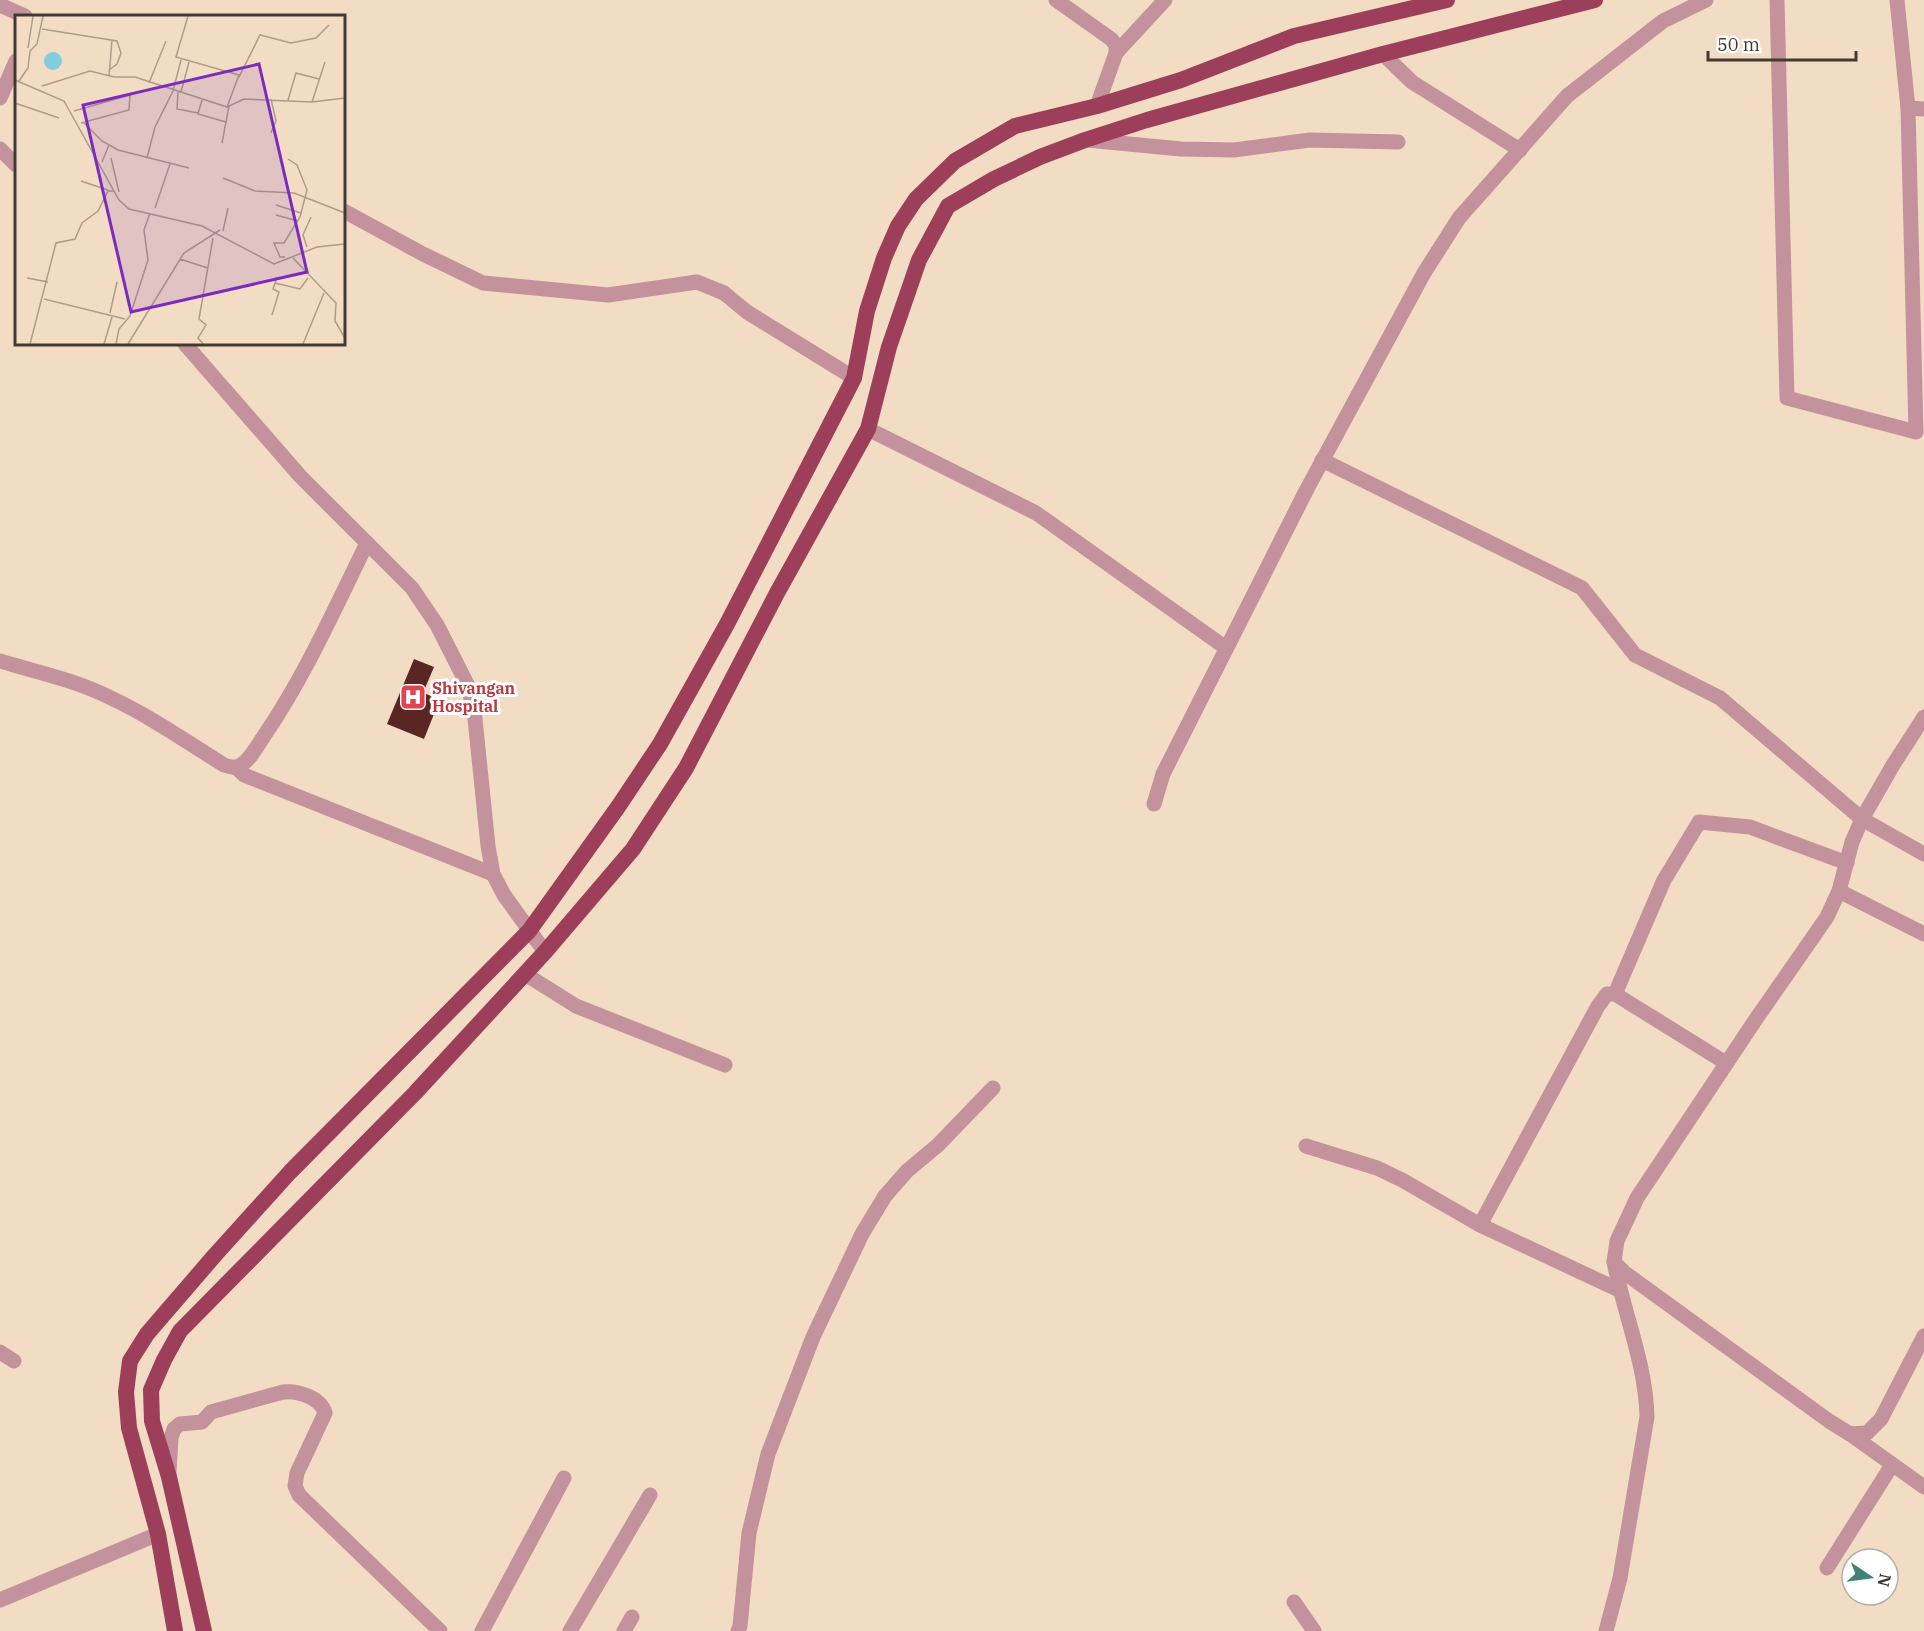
<svg xmlns="http://www.w3.org/2000/svg" width="1924" height="1631" font-family="'IBM Plex Serif',serif">
<style>
.building{fill:#5a2624}
.lines{fill:none;stroke-linecap:round;stroke-linejoin:round}
.minor{stroke:#c4929c;stroke-width:15}
.trunk{stroke:#9d3f5a;stroke-width:16}
.labels{text-anchor:middle;stroke-width:6;stroke-linejoin:round;paint-order:stroke}
.health-label{font-size:16px;font-weight:bold;fill:#be3a42;stroke:#fff;text-anchor:start}
.inset-road{fill:none;stroke:#ac9c89;stroke-width:1.5}
.view{fill:#7b2cbf;fill-opacity:0.15;stroke:#7b2cbf;stroke-width:3}
.inset-edge{fill:none;stroke:#423a30;stroke-width:3}
</style>
<rect width="100%" height="100%" fill="#f2ddc4"/>
<path class="building" d="M414,659L434,667L423,693L440,699L424,739L387,724Z"/>
<g class="lines">
<g class="minor">
<path d="M1056,0L1111,39L1116,45V53L1097,106"/>
<path d="M1777,0L1787,398L1916,432L1908,108L1897,0"/>
<path d="M0,5L25,16"/>
<path d="M1116,53L1165,0"/>
<path d="M1383,54L1412,82L1520,150"/>
<path d="M0,98L16,61"/>
<path d="M1908,108L1924,109"/>
<path d="M1087,140L1181,149L1234,150L1310,140L1398,142"/>
<path d="M0,149L16,165"/>
<path d="M344,211L423,254L483,283L608,295L697,282L724,293L747,312L854,378"/>
<path d="M185,344L300,476L412,588L437,625L467,684L474,709L488,846L493,874L504,895L545,952"/>
<path d="M868,429L1036,513L1226,648"/>
<path d="M1322,460L1582,588L1635,655L1720,698L1862,819L1924,854"/>
<path d="M0,661C36,672 75,680 109,697C150,716 187,742 224,765C230,767 236,769 241,765C251,759 257,746 264,736C305,676 335,608 367,543"/>
<path d="M1924,717L1893,765L1862,819L1852,842L1839,891L1827,917L1756,1019L1637,1198L1617,1241L1614,1262L1625,1273L1829,1421L1850,1434L1867,1433L1881,1419L1924,1336"/>
<path d="M236,767L244,775L493,874"/>
<path d="M1154,804L1163,774L1307,489L1424,273L1459,218L1567,96L1663,21L1706,0"/>
<path d="M1839,891L1924,934"/>
<path d="M525,974L576,1006L725,1065"/>
<path d="M1615,994L1664,880L1699,822L1750,827L1847,863"/>
<path d="M1306,1146L1377,1168L1402,1180L1480,1225L1619,1290"/>
<path d="M1480,1225L1598,1006L1607,994H1615L1726,1063"/>
<path d="M0,1352L14,1361"/>
<path d="M1850,1434L1924,1487"/>
<path d="M169,1473L171,1438L174,1429L180,1424L202,1422L211,1412L283,1392C298,1390 321,1398 325,1413L297,1473L295,1486L299,1495L440,1631"/>
<path d="M1827,1568L1892,1465"/>
<path d="M0,1600L158,1534"/>
<path d="M1294,1602L1314,1631"/>
<path d="M482,1631L564,1478"/>
<path d="M570,1631L650,1495"/>
<path d="M624,1631L632,1617"/>
<path d="M738,1631L740,1626L749,1533L768,1454L813,1337L862,1234L885,1196L907,1171L938,1145L993,1088"/>
<path d="M1606,1631L1620,1578L1647,1417C1646,1364 1624,1314 1614,1262"/>
</g>
<g class="trunk">
<path d="M175,1631L158,1534L129,1428L126,1392L130,1361L147,1334L215,1255L290,1172L529,931L618,807L660,744L727,624L854,378L867,311L884,258L898,226L916,199L955,161L1015,126L1097,106L1181,80L1294,36L1447,0"/>
<path d="M204,1631L169,1477L152,1421L151,1390L164,1360L180,1331L415,1093L545,952L633,849L686,768L777,593L868,429L889,347L919,260L948,206L994,179L1040,157L1085,140L1147,120L1383,54L1595,0"/>
</g>
</g>
<defs>
<symbol id="hospital-square" viewBox="-11 -11 22 22"><rect x="-9" y="-9" width="18" height="18" rx="4" fill="#e0444e" stroke="#fff"/><path d="M-5-5h3v3.5h4V-5h3V5h-3V1.5h-4V5h-3Z" fill="#fff"/></symbol>
</defs>
<g fill-rule="evenodd">
<use href="#hospital-square" x="398" y="682" width="30" height="30"/>
</g>
<g class="labels">
<g class="health-label">
<text x="432" y="694">Shivangan<tspan x="432" dy="18">Hospital</tspan></text>
</g>
</g>
<g transform="translate(15 15)">
<rect width="330" height="330" fill="#f2ddc4"/>
<path d="M29 46a9 9 0 1 1 18 0a9 9 0 1 1-18 0Z" fill="#81ccdd"/>
<path class="inset-road" d="M27,14L102,26L106,38L102,49L94,55M13,33L18,1M94,61L97,25M224,62L245,20L276,28L301,23L314,10M0,65L49,86L104,185L114,194L187,211L259,249L302,232L330,229M4,66L13,53L15,36L22,29L28,1M134,68L151,26M27,71L75,56L99,62H120L212,92L224,60L161,42L173,1M163,77L162,94L183,98M166,77L174,47M256,84L261,106L256,118M187,85L183,99L211,107M273,85L281,58L304,64M297,87L310,47M0,88L44,103M212,92L229,84L297,87L330,83M59,96L115,80L114,95L66,108M68,107L87,126L103,135L174,153M207,128L214,91M96,143L104,177M132,143L140,112L158,76L166,45M87,147L94,130M208,163L240,176L279,178L330,198M66,166L93,175M261,190L286,198M140,193L155,149M261,200L283,206M208,216L213,193M292,232L288,220L296,202M270,242H265L259,228H269L285,202L292,175L282,150L273,144M278,243L321,288L320,306L330,323M165,244L193,253M12,263L33,267M260,268L285,274L293,263M29,284L110,304M95,298L102,267M257,300L264,277L258,274L262,262M15,329L41,228L60,224L67,208L83,196L93,176H99M89,329L97,302M101,329L104,314L115,301L133,245L129,215L135,198M113,329L169,238L205,215M188,329L183,323L191,310L184,304L198,223M288,329L309,278"/>
<path class="view" d="M244,49L292,257L116,297L68,90Z"/>
<rect width="330" height="330" class="inset-edge"/>
</g>
<g transform="translate(1870 1577) rotate(103)"><circle r="28" fill="#ffffff" stroke="#b3b0ac" stroke-width="1.5"/>
<path d="M0-4.5L10 22L0 15L-10 22Z" fill="#408273"/>
<text y="-9" font-size="16" font-weight="bold" text-anchor="middle" fill="#423a30">N</text>
</g>
<path d="M1708 51v9h148v-9" fill="none" stroke="#423a30" stroke-width="3"/>
<text x="1717" y="51" font-size="18" fill="#423a30" stroke="#ffffff" stroke-width="4.5" paint-order="stroke">50 m</text>
</svg>
